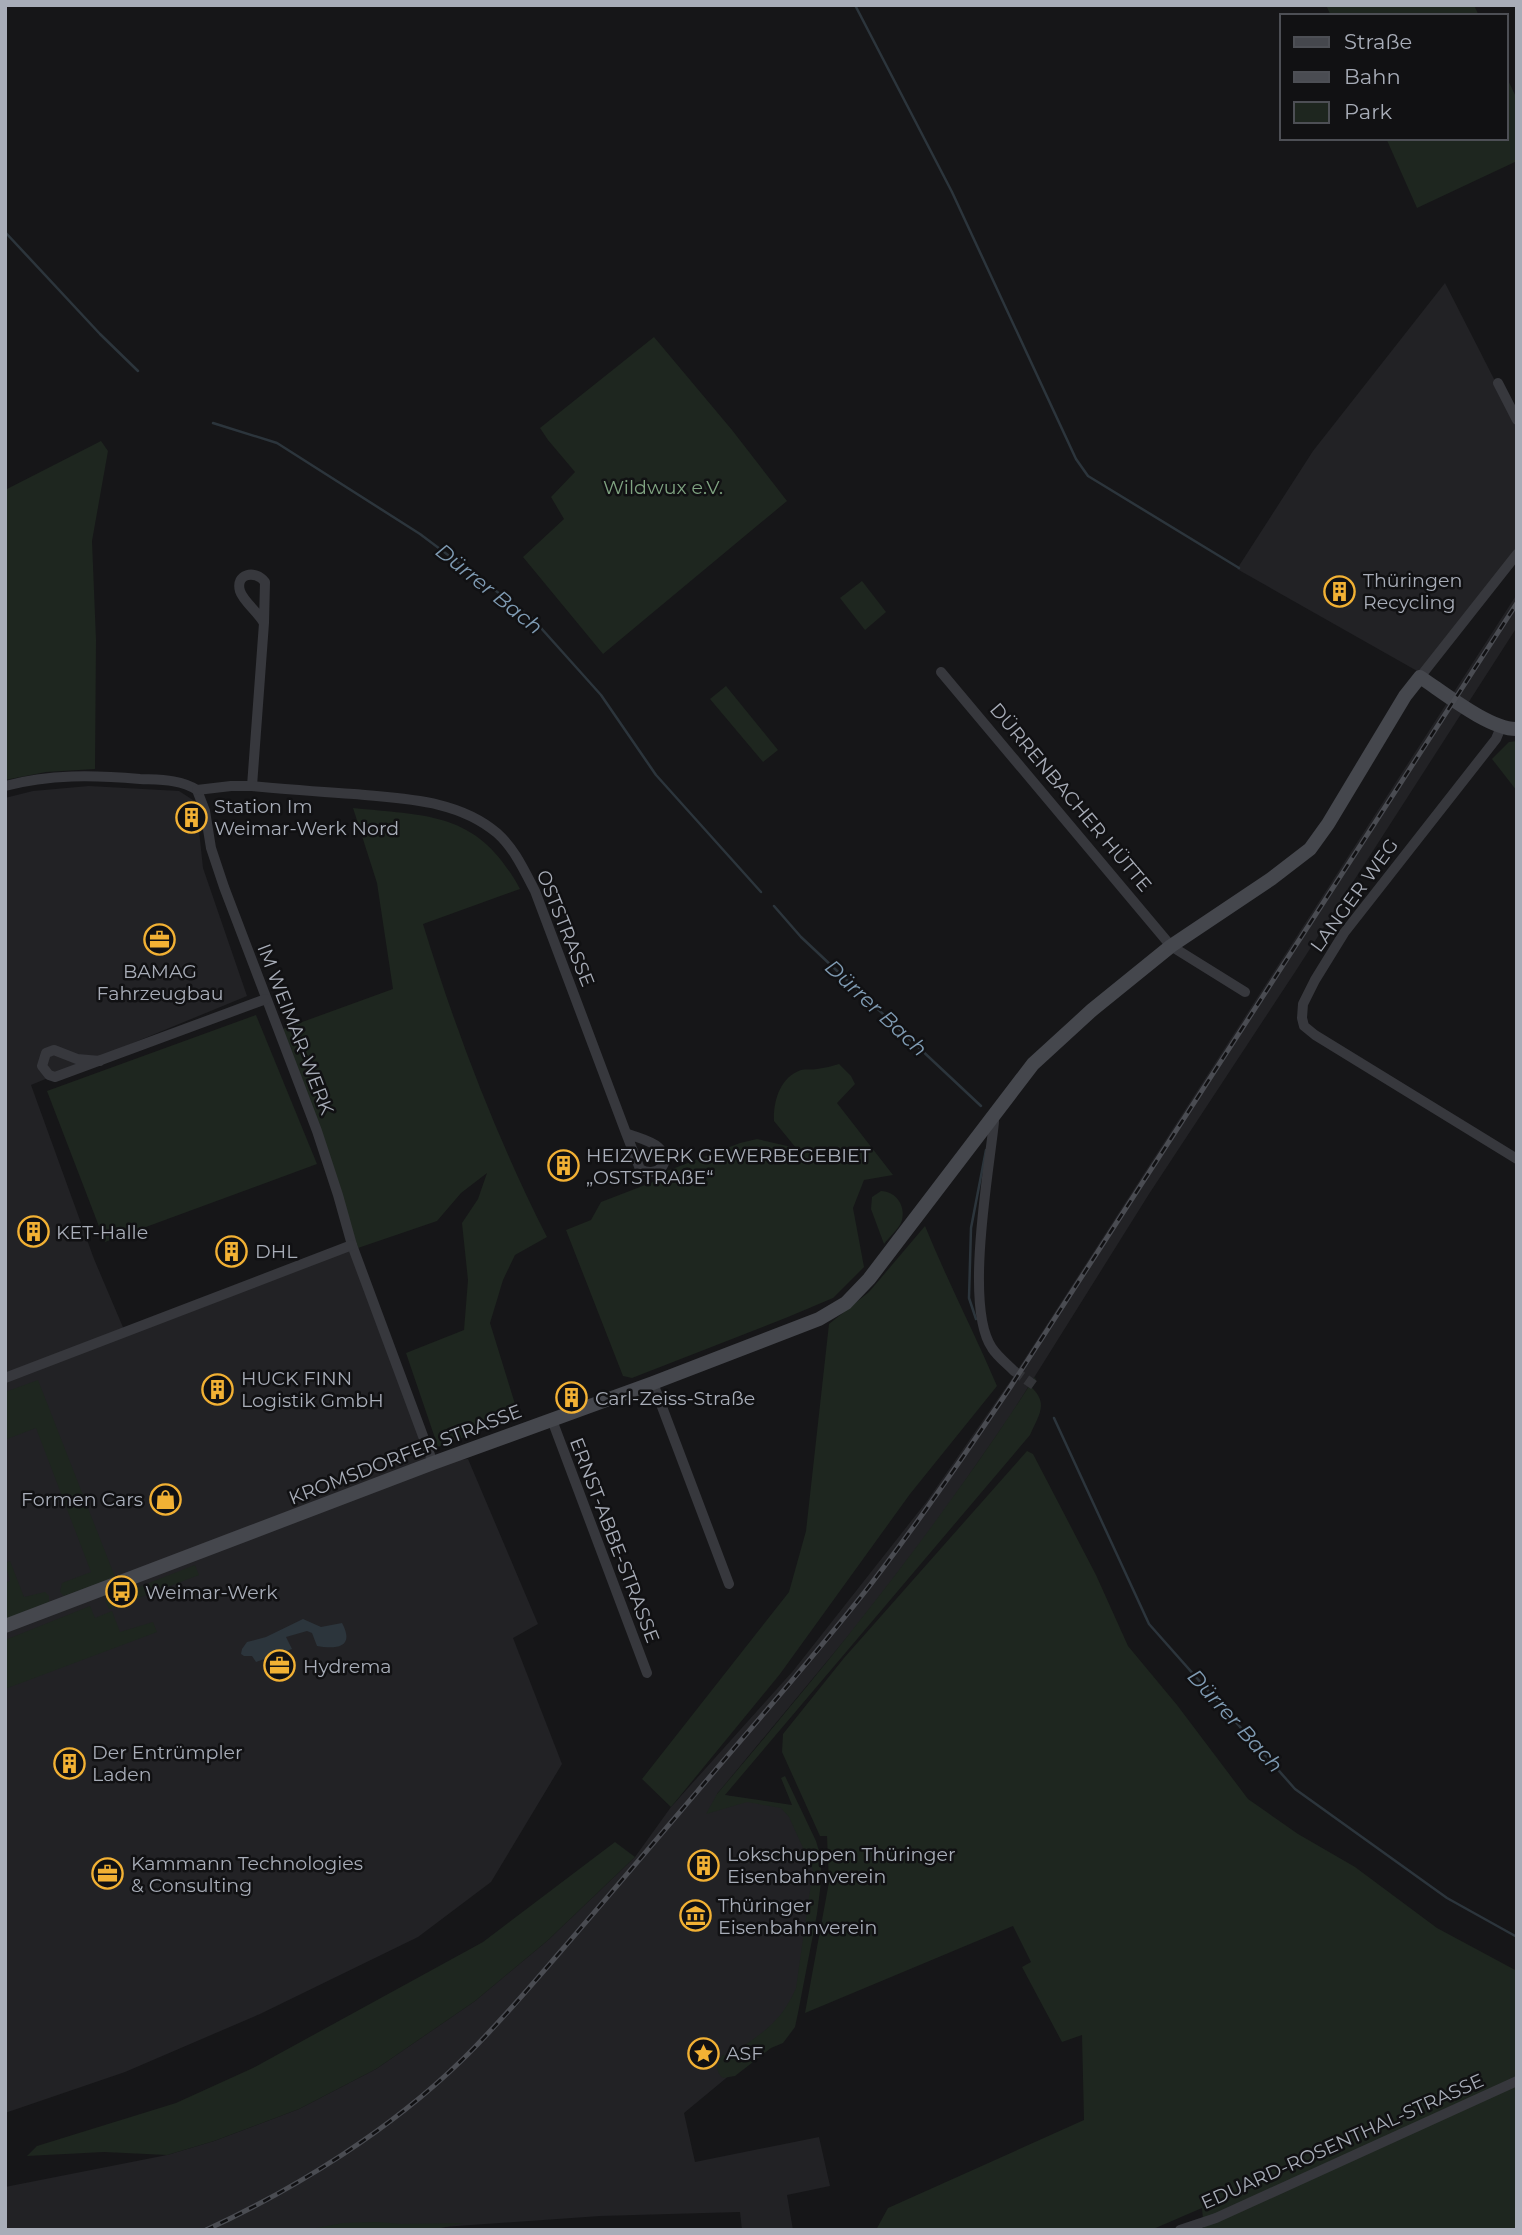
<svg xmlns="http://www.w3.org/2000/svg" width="1522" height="2235" font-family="Montserrat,sans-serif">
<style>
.built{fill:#222225}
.green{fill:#1e261f}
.water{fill:#2c353c}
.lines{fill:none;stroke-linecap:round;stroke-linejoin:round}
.stream{stroke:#2c353c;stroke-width:2.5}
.street-tunnel{stroke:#333438;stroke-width:10;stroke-dasharray:10 5;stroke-linecap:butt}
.street{stroke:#37383d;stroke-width:10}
.secondary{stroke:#45474d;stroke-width:14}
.rail-casing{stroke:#4a4c52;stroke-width:5}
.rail{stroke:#111113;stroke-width:2.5;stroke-dasharray:8;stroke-linecap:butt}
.labels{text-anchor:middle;stroke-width:5;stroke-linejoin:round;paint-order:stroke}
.park-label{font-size:19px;fill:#7fa381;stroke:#111113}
.poi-label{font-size:19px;fill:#a8adb8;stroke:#111113;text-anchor:start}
.street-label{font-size:19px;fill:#a8adb8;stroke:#111113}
.water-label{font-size:21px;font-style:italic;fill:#7f9bb3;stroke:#111113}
</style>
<rect width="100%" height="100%" fill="#161618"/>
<g class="built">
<path d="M1445,283L1517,424V559L1426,676L1237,569L1313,451Z"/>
<path d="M1517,594V627L1297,969L1149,1194L1010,1416L933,1527L858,1624L717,1794L793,1806L819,1871L794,2022L684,2113L695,2162L819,2137L830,2186L787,2195L793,2230H742L740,2212L600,2216L429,2228L371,2230H5V2187L167,2155L214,2141L299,2109L376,2069L475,2001L547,1941L635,1857L671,1807L793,1671L927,1501L1013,1377Z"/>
<path d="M89,786L179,791L196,802L203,868L247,996L31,1085L94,1259L125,1332L352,1245L433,1463L468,1459L538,1624L513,1638L562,1764L491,1882L418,1937L260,2014L125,2072L5,2113V798L33,791Z"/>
</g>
<g class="green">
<path d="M1326,5H1474L1479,16H1331Z"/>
<path d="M1506,76L1517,99V161L1417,208L1386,138H1506Z"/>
<path d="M654,337L732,430L787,501L603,654L523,557L564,519L551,497L575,472L548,440L540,428Z"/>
<path d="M101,441L108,451L92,541L96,640L95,769L46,772L5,780V490Z"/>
<path d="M862,581L886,612L865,630L840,598Z"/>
<path d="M726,686L778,750L763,762L710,699Z"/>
<path d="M1517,741V791L1492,759L1509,742Z"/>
<path d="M353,808C431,816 478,812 520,889L423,924C455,1029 497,1139 547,1237L515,1255L503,1280L490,1323L519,1417L438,1447L406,1353L464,1330L468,1280L462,1223L478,1199L487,1173L461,1193L437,1221L358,1248L283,1029L393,989L377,883Z"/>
<path d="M256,1015L317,1164L105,1242L47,1091Z"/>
<path d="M839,1064L851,1076L855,1084L837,1103L893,1175L864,1180L853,1208L864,1267L833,1298L788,1317L632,1378L623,1376L566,1230L591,1220L601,1202L653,1182L667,1171L740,1143L757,1139L796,1148L774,1121C773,1102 780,1077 801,1070C805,1069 812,1070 817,1069C825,1068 832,1066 839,1064Z"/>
<path d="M881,1191C895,1191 906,1205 902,1220C900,1228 889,1237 884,1244L871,1209L872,1197Z"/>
<path d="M925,1226C947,1280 974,1332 997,1386L910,1494L780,1674L671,1807L642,1779L789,1592L806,1531L829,1324L869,1292Z"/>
<path d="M1035,1377L1036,1381L1032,1388C1049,1404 1038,1416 1030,1435L725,1795L792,1805L781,1778L785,1776L816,1841L821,1858V1882L817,1914L798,2013L795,2027L783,2043L771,2048L735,2076L723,2078C715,2072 716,2061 723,2055L729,2056C760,2034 780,2025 796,1988L813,1870L789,1817L781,1808L747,1802L706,1814L717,1794C830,1661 940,1525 1035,1377Z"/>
<path d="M38,1380L115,1577L64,1596L60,1592L62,1583L91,1572L36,1428L7,1439L5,1435V1392Z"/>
<path d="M1027,1451L1033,1454L1096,1575L1128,1646L1177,1705L1248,1799L1298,1834L1355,1867L1437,1928L1517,1971V2230H1204L1202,2208L1151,2230H876L888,2208L1084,2120L1082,2035L1062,2042L1022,1967L1031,1962L1013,1926L805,2013L829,1882L827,1836H820L782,1752L783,1734L844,1658Z"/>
<path d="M10,1561L24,1597L45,1592L49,1596V1602L6,1619L5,1583L10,1581L5,1563Z"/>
<path d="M195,1565L199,1575L109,1609L105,1600Z"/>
<path d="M90,1606L95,1618L112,1611L120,1632L153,1622L157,1632L5,1689V1640Z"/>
<path d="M615,1842L635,1857L547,1941L475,2001L376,2069L299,2109L214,2141L167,2155L104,2152L27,2156L37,2146L176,2103L253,2068L483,1942Z"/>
<path d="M376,2222L401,2224L464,2223L432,2230H306L343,2223Z"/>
</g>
<path class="water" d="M303,1619L321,1627L342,1623C356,1649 334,1649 317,1646L312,1633L307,1631L286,1637L292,1649L256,1662L252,1656H244L241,1654L242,1649L247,1642L266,1637Z"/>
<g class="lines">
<g class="stream">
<path d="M855,5L952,192L1076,459L1088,476L1239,568"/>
<path d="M5,232L100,334L138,371"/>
<path d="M213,423L277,443L420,534L532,618L601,695L656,775L761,892"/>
<path d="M774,906L801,937L981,1106"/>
<path d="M976,1319L969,1298L971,1228L986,1150"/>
<path d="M1054,1418L1149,1624L1295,1789L1447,1898L1517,1937"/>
</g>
<path class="street-tunnel" d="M1014,1371L1034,1385"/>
<g class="street">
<path d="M1498,383L1517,420"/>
<path d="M941,672L1171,946L1245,992"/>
<path d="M1420,677L1517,554"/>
<path d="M1501,727L1496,739L1344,933L1315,980L1303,1004L1302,1018L1304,1026L1315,1035L1517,1159"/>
<path d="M5,786C50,774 94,775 140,779C159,780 180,779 197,790L205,811L211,848L224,887L317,1131L338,1195L352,1245L433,1463"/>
<path d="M252,786L264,623C258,612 243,601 240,591C235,574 255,569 265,582L264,623"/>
<path d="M197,790L231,786H252C286,789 320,792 354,794C403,799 457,799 497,833C514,848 524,870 535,891L626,1133L640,1169C658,1179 674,1161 658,1147C650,1140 635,1137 626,1133"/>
<path d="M100,1061L77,1059L54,1050L46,1053L42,1066L49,1075L55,1077L266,999"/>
<path d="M993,1117L994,1122C989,1171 964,1308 992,1348C997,1356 1007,1364 1014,1371"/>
<path d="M5,1378L352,1245"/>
<path d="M653,1383L729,1584"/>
<path d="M552,1420L647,1673"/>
<path d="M1180,2230L1216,2218L1517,2081"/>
</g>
<path class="secondary" d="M5,1626L433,1463L653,1383L819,1319L846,1303L869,1279L1033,1064L1092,1010L1171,946L1271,879L1310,849L1328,824L1405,696L1420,677C1443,692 1490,730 1517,729"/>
<defs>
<path id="rail" d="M206,2230C297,2188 390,2130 462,2060C497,2026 529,1988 561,1951C607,1898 651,1846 696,1793C755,1723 815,1656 871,1584C920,1520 966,1453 1011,1386L1517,603"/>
</defs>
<use href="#rail" class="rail-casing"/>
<use href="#rail" class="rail"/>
</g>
<defs>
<symbol id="building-ring" viewBox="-11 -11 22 22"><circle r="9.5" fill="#111113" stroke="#f2b134" stroke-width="1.5"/><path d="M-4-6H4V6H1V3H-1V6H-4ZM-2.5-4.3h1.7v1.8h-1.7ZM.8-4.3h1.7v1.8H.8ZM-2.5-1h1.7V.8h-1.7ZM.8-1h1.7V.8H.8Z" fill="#f2b134"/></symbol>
<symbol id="office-ring" viewBox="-11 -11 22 22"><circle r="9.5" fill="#111113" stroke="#f2b134" stroke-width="1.5"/><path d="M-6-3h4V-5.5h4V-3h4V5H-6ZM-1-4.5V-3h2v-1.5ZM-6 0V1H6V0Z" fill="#f2b134"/></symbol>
<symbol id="shop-ring" viewBox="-11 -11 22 22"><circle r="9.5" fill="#111113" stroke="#f2b134" stroke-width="1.5"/><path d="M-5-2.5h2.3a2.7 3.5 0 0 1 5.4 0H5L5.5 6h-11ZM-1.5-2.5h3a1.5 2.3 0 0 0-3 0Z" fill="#f2b134"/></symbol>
<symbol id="bus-ring" viewBox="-11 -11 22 22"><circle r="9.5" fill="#111113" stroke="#f2b134" stroke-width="1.5"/><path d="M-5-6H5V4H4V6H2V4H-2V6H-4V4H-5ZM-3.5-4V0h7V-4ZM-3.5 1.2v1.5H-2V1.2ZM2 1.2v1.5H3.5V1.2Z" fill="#f2b134"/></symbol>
<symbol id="museum-ring" viewBox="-11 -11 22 22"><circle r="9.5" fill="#111113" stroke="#f2b134" stroke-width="1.5"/><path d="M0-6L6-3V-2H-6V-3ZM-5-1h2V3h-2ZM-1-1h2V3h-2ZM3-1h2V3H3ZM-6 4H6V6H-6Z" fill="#f2b134"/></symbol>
<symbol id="sight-ring" viewBox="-11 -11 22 22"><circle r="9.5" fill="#111113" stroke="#f2b134" stroke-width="1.5"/><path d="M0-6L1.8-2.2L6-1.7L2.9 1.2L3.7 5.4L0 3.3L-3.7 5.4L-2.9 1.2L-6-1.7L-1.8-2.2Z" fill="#f2b134"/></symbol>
</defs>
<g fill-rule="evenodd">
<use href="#building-ring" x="1322" y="574" width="35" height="35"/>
<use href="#building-ring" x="174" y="800" width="35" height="35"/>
<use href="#office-ring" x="142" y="922" width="35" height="35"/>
<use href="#building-ring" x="546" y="1148" width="35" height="35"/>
<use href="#building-ring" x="16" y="1214" width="35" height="35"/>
<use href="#building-ring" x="214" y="1234" width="35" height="35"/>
<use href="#building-ring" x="200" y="1372" width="35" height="35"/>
<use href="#building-ring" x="554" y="1380" width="35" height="35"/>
<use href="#shop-ring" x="148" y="1482" width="35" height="35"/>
<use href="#bus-ring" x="104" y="1574" width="35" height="35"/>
<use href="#office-ring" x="262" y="1648" width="35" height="35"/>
<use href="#building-ring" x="52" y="1746" width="35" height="35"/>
<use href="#building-ring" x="686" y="1848" width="35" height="35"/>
<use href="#office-ring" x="90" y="1856" width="35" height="35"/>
<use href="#museum-ring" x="678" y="1898" width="35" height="35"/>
<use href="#sight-ring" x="686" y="2036" width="35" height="35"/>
</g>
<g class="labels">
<g class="park-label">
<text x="663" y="494">Wildwux e.V.</text>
</g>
<g class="poi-label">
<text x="1363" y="587">Thüringen<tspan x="1363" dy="22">Recycling</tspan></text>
<text x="214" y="813">Station Im<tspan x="214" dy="22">Weimar-Werk Nord</tspan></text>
<text x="160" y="978" text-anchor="middle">BAMAG<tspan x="160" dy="22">Fahrzeugbau</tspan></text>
<text x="586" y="1162">HEIZWERK GEWERBEGEBIET<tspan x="586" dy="22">„OSTSTRAßE“</tspan></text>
<text x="56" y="1239">KET-Halle</text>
<text x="255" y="1258">DHL</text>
<text x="241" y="1385">HUCK FINN<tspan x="241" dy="22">Logistik GmbH</tspan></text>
<text x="595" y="1405">Carl-Zeiss-Straße</text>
<text x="143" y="1506" text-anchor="end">Formen Cars</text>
<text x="145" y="1599">Weimar-Werk</text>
<text x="303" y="1673">Hydrema</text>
<text x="92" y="1759">Der Entrümpler<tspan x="92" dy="22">Laden</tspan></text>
<text x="727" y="1861">Lokschuppen Thüringer<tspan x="727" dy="22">Eisenbahnverein</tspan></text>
<text x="131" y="1870">Kammann Technologies<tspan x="131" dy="22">&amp; Consulting</tspan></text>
<text x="718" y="1912">Thüringer<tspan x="718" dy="22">Eisenbahnverein</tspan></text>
<text x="726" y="2060">ASF</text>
</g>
<g class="street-label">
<text transform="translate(1071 797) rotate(50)" y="7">DÜRRENBACHER HÜTTE</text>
<text transform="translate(1354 895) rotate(-54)" y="7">LANGER WEG</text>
<text transform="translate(566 928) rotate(68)" y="7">OSTSTRASSE</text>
<text transform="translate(296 1029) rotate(69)" y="7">IM WEIMAR-WERK</text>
<text transform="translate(405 1454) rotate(-21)" y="7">KROMSDORFER STRASSE</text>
<text transform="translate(615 1540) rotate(69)" y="7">ERNST-ABBE-STRASSE</text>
<text transform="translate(1342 2141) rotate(-24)" y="7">EDUARD-ROSENTHAL-STRASSE</text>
</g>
<g class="water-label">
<text transform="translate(489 589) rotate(39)" y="7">Dürrer Bach</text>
<text transform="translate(876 1008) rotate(43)" y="7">Dürrer Bach</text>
<text transform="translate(1235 1721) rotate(48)" y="7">Dürrer Bach</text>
</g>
</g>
<rect width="1522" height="2235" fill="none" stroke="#a8adb8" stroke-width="14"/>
<rect x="1280" y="14" width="228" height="126" fill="#111113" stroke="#4d4f55" stroke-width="2"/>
<rect x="1294" y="37" width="35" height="10" fill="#45474d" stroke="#4d4f55" stroke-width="2"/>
<text x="1344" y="49" font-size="21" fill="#a8adb8">Straße</text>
<rect x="1294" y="72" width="35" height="10" fill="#4a4c52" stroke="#4d4f55" stroke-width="2"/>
<text x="1344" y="84" font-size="21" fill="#a8adb8">Bahn</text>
<rect x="1294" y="102" width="35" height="21" fill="#1e261f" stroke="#4d4f55" stroke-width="2"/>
<text x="1344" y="119" font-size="21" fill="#a8adb8">Park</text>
</svg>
